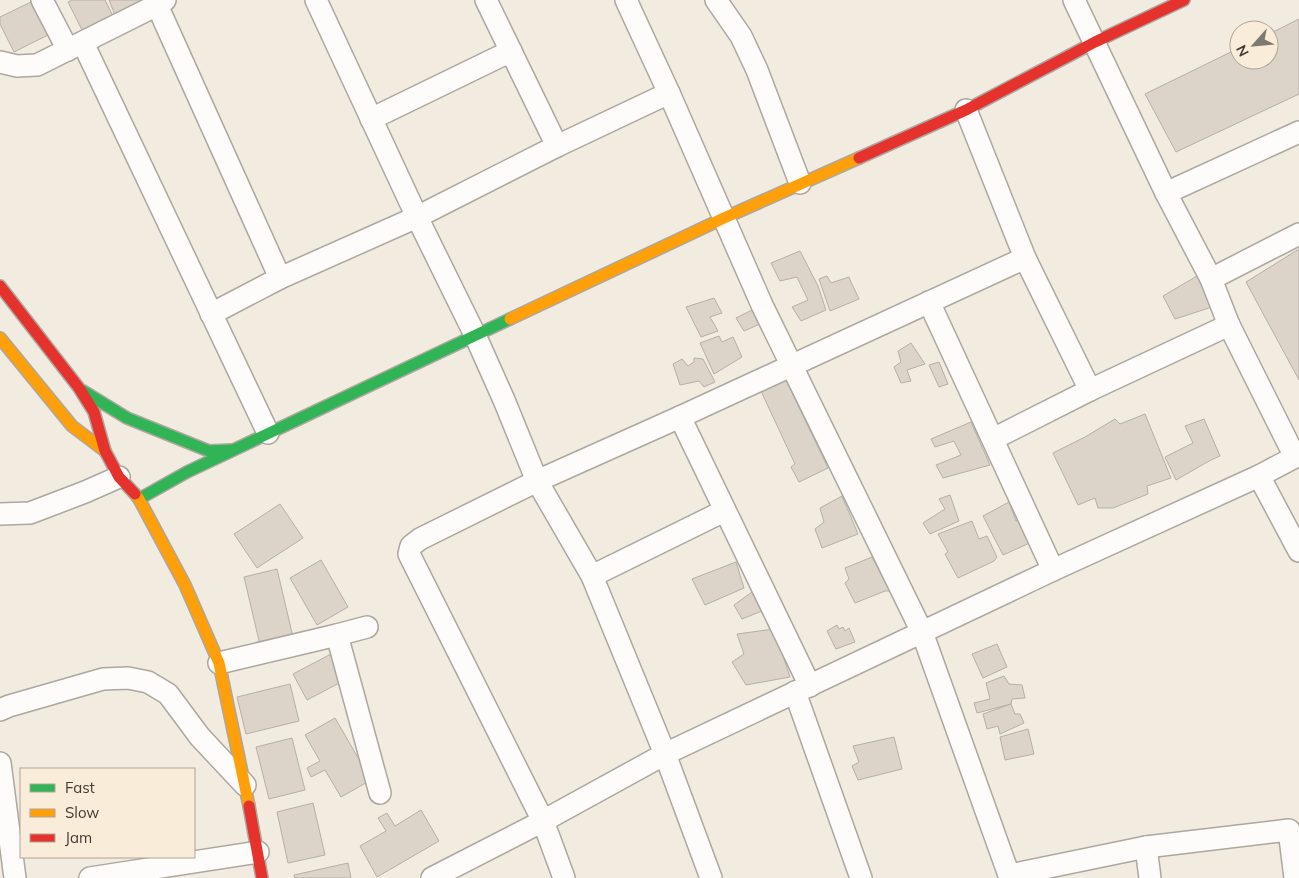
<svg xmlns="http://www.w3.org/2000/svg" width="1299" height="878" font-family="Mulish,sans-serif">
<style>
.building{fill:#dcd4c9;stroke:#b5afa7}
.lines{fill:none;stroke-linecap:round;stroke-linejoin:round}
.street-casing{stroke:#aca79f;stroke-width:24}
.fast-casing{stroke:#aca79f;stroke-width:14}
.slow-casing{stroke:#aca79f;stroke-width:14}
.jam-casing{stroke:#aca79f;stroke-width:14}
.street{stroke:#fdfcfa;stroke-width:21}
.fast{stroke:#30b455;stroke-width:11}
.slow{stroke:#ff9f0a;stroke-width:11}
.jam{stroke:#e5322d;stroke-width:11}
</style>
<rect width="100%" height="100%" fill="#f2ebe0"/>
<g class="building">
<path d="M72,0H105L113,16L83,32L68,2Z"/>
<path d="M109,0H143L144,4L115,15Z"/>
<path d="M31,2L48,35L14,52L0,24V17Z"/>
<path d="M1299,19V94L1176,152L1145,94L1239,48V60H1269V34Z"/>
<path d="M1299,249V380L1246,282Z"/>
<path d="M800,251L818,286L826,310L801,321L792,307L808,300L797,277L780,281L771,263Z"/>
<path d="M827,276L831,283L849,277L851,282L859,299L830,311L819,279Z"/>
<path d="M1197,276L1215,306L1175,319L1163,296Z"/>
<path d="M714,298L722,313L710,317L718,331L701,337L686,307Z"/>
<path d="M752,310L760,324L744,331L736,318Z"/>
<path d="M719,336L722,342L733,337L742,357L714,374L700,343Z"/>
<path d="M911,343L925,364L907,370L911,381L901,383L894,367L901,362L898,351Z"/>
<path d="M694,358L703,359L715,382L704,387L699,381L680,385L673,364L682,359L688,366L694,362Z"/>
<path d="M939,362L948,384L939,387L929,365Z"/>
<path d="M785,378L828,468L799,482L791,467L795,464L760,389Z"/>
<path d="M1145,414L1171,478L1147,486L1148,494L1113,508H1098L1095,498L1078,505L1053,453L1085,437L1115,419L1120,424Z"/>
<path d="M1204,419L1220,456L1211,460L1176,480L1165,457L1193,443L1185,426Z"/>
<path d="M971,422L990,465L943,478L936,465L961,455L954,441L935,447L931,439Z"/>
<path d="M950,495L959,521L930,534L923,523L945,509L939,499Z"/>
<path d="M842,496L858,534L822,548L815,529L824,522L820,508Z"/>
<path d="M1009,502L1016,521L1023,518L1034,541L1003,555L983,516Z"/>
<path d="M280,504L303,538L257,568L234,534Z"/>
<path d="M972,521L979,539L987,536L997,557L994,561L958,578L945,554L948,552L938,534Z"/>
<path d="M872,557L890,591H885L855,603L845,583L849,579L845,568Z"/>
<path d="M321,560L348,607L317,625L290,578Z"/>
<path d="M736,562L744,588L705,605L692,579Z"/>
<path d="M277,569L293,637L260,645L244,577Z"/>
<path d="M752,592L762,611L742,619L734,605Z"/>
<path d="M837,625L839,629L843,627L845,631L849,628L855,642L836,649L827,631Z"/>
<path d="M774,629L790,677L746,685L732,662L744,654L737,634Z"/>
<path d="M997,644L1007,667L983,678L972,654Z"/>
<path d="M331,654L345,680L307,700L293,674Z"/>
<path d="M1004,676L1009,684L1022,685L1025,698L1012,699L1011,704L977,713L974,703L990,699L986,683Z"/>
<path d="M290,684L299,721L246,734L237,697Z"/>
<path d="M1011,704L1015,714H1020L1024,723L1000,734L998,726L987,729L983,714Z"/>
<path d="M335,718L371,780L341,797L325,770L311,777L307,768L320,761L305,735Z"/>
<path d="M1028,729L1034,754L1005,760L1000,737Z"/>
<path d="M894,737L902,769L858,780L852,766L859,762L853,746Z"/>
<path d="M292,738L305,790L269,799L256,747Z"/>
<path d="M313,803L325,855L288,863L277,812Z"/>
<path d="M421,810L439,841L377,877L360,846L386,831L378,818L387,813L395,826Z"/>
<path d="M348,863L351,878H295L294,875Z"/>
</g>
<g class="lines">
<defs>
<g id="street">
<path d="M42,0L68,50"/>
<path d="M165,0L157,5L280,278"/>
<path d="M316,0L417,217L475,335L504,400L537,481L592,576L665,754L711,878"/>
<path d="M486,0L557,146"/>
<path d="M626,0L669,93L762,305L922,632L1010,878"/>
<path d="M716,0L741,36L757,70L800,183"/>
<path d="M1074,0L1166,193"/>
<path d="M83,43L268,433"/>
<path d="M0,62L17,66L37,65L157,5L154,0"/>
<path d="M966,110L1025,258L1090,390"/>
<path d="M371,119L511,51"/>
<path d="M1211,279L1299,234"/>
<path d="M929,302L1053,570"/>
<path d="M211,314L280,278L417,217L557,146L669,93"/>
<path d="M680,417L810,686"/>
<path d="M993,439L1090,390L1229,325"/>
<path d="M1295,457L1229,325L1211,279L1166,193L1299,132"/>
<path d="M1259,476L1299,551"/>
<path d="M0,514L30,513L85,492L119,477"/>
<path d="M592,576L724,511"/>
<path d="M337,635L367,627"/>
<path d="M219,663L337,635L380,793"/>
<path d="M795,692L861,878"/>
<path d="M0,710L9,706L103,679L128,678L148,682L168,694L200,737L245,785"/>
<path d="M0,763L15,878"/>
<path d="M1146,847L1150,878"/>
<path d="M1010,875L1146,847L1289,830L1295,878"/>
<path d="M90,878L258,852"/>
<path d="M432,878L543,821L665,754L1053,570L1259,476L1299,455"/>
<path d="M564,878L543,821L409,554L411,546L420,539L537,481L680,417L1025,258"/>
</g>
<g id="fast">
<path d="M83,391L127,418L209,451L232,450"/>
<path d="M139,499L187,472L510,319"/>
</g>
<g id="slow">
<path d="M510,319L724,218L859,158"/>
<path d="M0,338L72,426L105,451"/>
<path d="M135,494L139,499L185,585L219,663L249,806"/>
</g>
<g id="jam">
<path d="M859,158L966,110L1095,42L1184,0"/>
<path d="M0,286L79,388L94,412L105,451L119,477L135,494"/>
<path d="M249,806L262,878"/>
</g>
</defs>
<use href="#street" class="street-casing"/>
<use href="#fast" class="fast-casing"/>
<use href="#slow" class="slow-casing"/>
<use href="#jam" class="jam-casing"/>
<use href="#street" class="street"/>
<use href="#fast" class="fast"/>
<use href="#slow" class="slow"/>
<use href="#jam" class="jam"/>
</g>
<rect x="20" y="768" width="175" height="90" fill="#f9ecd9" stroke="#afa597"/>
<rect x="30" y="784" width="25" height="8" fill="#30b455" stroke="#afa597"/>
<text x="65" y="793" font-size="15" fill="#403b33">Fast</text>
<rect x="30" y="809" width="25" height="8" fill="#ff9f0a" stroke="#afa597"/>
<text x="65" y="818" font-size="15" fill="#403b33">Slow</text>
<rect x="30" y="834" width="25" height="8" fill="#e5322d" stroke="#afa597"/>
<text x="65" y="843" font-size="15" fill="#403b33">Jam</text>
<g transform="translate(1254 45) rotate(243)"><circle r="24" fill="#f9ecd9" stroke="#afa597"/>
<path d="M0-4L9 19L0 12L-9 19Z" fill="#7e7970"/>
<text y="-8" font-size="14" font-weight="bold" text-anchor="middle" fill="#403b33">N</text>
</g>
</svg>
